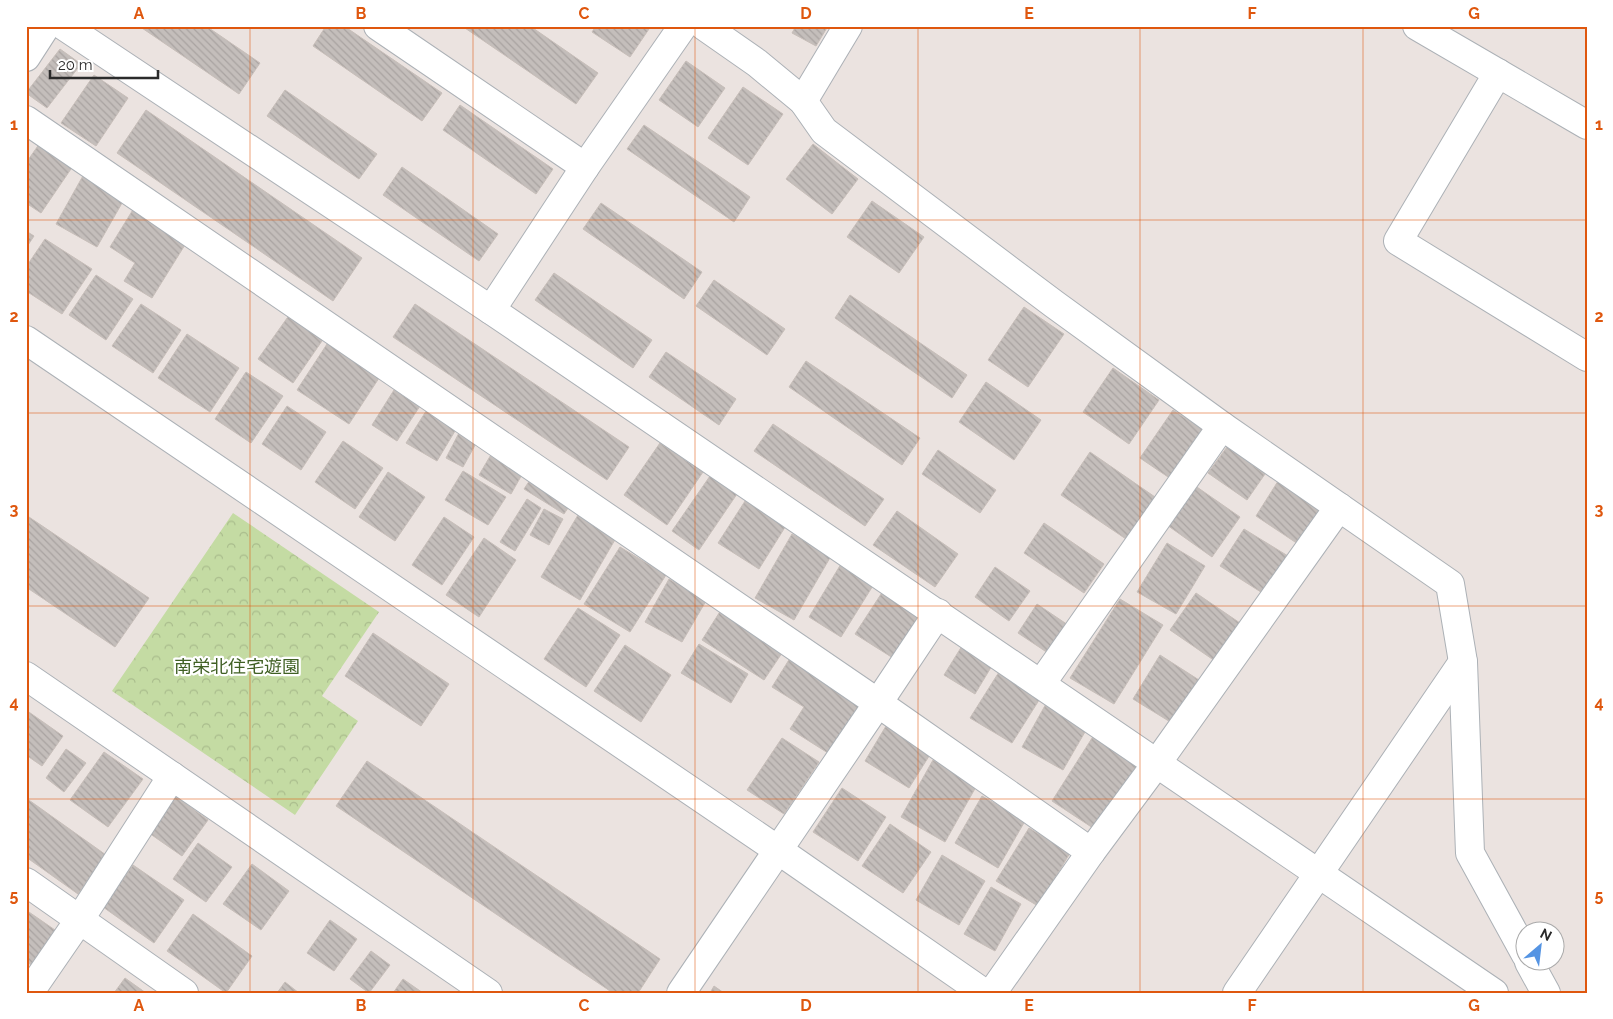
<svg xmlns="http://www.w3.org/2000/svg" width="1613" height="1019" font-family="Raleway,'Noto Sans JP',sans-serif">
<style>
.park{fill:url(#park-crowns)}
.building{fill:url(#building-back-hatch);stroke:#c7beb9}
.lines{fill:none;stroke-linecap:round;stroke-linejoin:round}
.minor-casing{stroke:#acb1b6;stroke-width:30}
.minor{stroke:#fff;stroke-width:28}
.grid{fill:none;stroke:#df570e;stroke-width:1;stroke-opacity:0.55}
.labels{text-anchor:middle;stroke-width:4.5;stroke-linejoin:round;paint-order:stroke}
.park-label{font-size:18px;fill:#406024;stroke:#fff}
.neatline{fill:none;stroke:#df570e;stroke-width:2}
.grid-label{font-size:16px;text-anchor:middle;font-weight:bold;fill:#df570e}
</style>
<defs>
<pattern id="park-crowns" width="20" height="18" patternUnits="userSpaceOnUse" patternTransform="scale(1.25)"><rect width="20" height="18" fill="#c4dba3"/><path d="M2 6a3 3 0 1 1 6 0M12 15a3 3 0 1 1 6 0" fill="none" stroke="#a9bc8c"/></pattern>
<pattern id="building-back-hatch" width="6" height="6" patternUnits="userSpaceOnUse" patternTransform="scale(1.25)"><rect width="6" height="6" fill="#c4bebb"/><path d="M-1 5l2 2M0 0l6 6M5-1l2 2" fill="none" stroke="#a9a3a1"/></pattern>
</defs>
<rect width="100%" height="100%" fill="#ebe3e0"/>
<path class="park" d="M233,513L379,612L322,696L358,721L295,815L112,691Z"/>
<g class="building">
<path d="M139,26H206L260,63L239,94Z"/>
<path d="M326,26H344L442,93L422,121L313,46Z"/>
<path d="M462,26H530L598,73L576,104Z"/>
<path d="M596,26H651L630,57L592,32Z"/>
<path d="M796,26H828L816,46L792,33Z"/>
<path d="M60,49L81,64L47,108L26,93Z"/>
<path d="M686,61L725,88L698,127L659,100Z"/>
<path d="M94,75L128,98L96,146L61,123Z"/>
<path d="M743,87L783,114L748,165L708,138Z"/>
<path d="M285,90L377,154L359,179L267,116Z"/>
<path d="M460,105L553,169L536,194L443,130Z"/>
<path d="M146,110L362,258L333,301L117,153Z"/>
<path d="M644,125L750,197L734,222L627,149Z"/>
<path d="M42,140L75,163L41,213L26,203V163Z"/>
<path d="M813,144L858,179L832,214L786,179Z"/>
<path d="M402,167L498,234L479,261L383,195Z"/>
<path d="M84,174L126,196L97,247L56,224Z"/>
<path d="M872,201L924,237L899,273L847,237Z"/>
<path d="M601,203L702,272L684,299L583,229Z"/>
<path d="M134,208L188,240L152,298L124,281L135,263L110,247Z"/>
<path d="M26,231L34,236L26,248Z"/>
<path d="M45,239L92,269L62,314L26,291V267Z"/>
<path d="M554,273L652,340L633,368L535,300Z"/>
<path d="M96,275L133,299L106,340L69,315Z"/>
<path d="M714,280L785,329L767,355L696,306Z"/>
<path d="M850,295L967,375L952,398L835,318Z"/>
<path d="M141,304L181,330L153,373L112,346Z"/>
<path d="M415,304L629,447L607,480L393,337Z"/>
<path d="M1024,307L1064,334L1028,387L988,360Z"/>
<path d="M290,314L324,338L293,383L258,359Z"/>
<path d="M187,334L239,368L210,412L158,378Z"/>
<path d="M329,341L381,375L349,424L297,390Z"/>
<path d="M666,352L736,399L719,425L649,377Z"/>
<path d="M806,361L920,438L902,465L789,387Z"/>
<path d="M1113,368L1159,400L1129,444L1083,412Z"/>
<path d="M246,372L283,396L251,443L215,419Z"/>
<path d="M986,382L1041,420L1014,460L959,422Z"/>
<path d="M394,390L420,406L397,441L372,425Z"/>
<path d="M287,406L326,432L301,470L262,444Z"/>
<path d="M428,408L458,426L437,461L406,443Z"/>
<path d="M1173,410L1207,433L1174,481L1140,458Z"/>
<path d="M773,424L884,499L865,526L754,451Z"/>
<path d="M461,429L479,438L463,467L446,458Z"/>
<path d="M343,441L383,468L355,509L315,482Z"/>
<path d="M660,443L703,472L667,525L624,495Z"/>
<path d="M1227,447L1265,474L1247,500L1208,473Z"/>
<path d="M938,450L996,490L980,513L922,474Z"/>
<path d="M1090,452L1155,497L1126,539L1061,495Z"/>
<path d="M492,453L524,471L511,494L479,475Z"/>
<path d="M463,471L506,497L488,525L445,500Z"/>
<path d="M388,472L425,497L395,541L359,517Z"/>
<path d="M710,476L737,494L699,550L672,531Z"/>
<path d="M532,477L572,502L564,514L524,489Z"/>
<path d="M1280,478L1329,510L1304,548L1256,516Z"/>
<path d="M1194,485L1240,517L1212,557L1167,525Z"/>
<path d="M747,498L787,524L759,569L718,543Z"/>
<path d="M527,499L541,508L515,551L500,542Z"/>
<path d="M544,509L563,519L549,545L530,535Z"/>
<path d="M897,511L958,554L935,587L873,545Z"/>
<path d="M26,515L149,598L115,647L26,587Z"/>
<path d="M578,515L616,538L580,600L541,577Z"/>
<path d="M444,517L474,537L442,585L412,565Z"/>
<path d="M1044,523L1104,564L1084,593L1024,553Z"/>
<path d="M1244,529L1288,556L1264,594L1220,566Z"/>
<path d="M792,534L831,556L794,620L755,598Z"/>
<path d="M484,538L516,560L479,617L446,595Z"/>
<path d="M1167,543L1205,566L1176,614L1137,592Z"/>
<path d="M620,547L666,575L630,632L584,604Z"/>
<path d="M841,564L874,584L841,637L809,617Z"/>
<path d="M995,567L1030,591L1009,621L975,597Z"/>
<path d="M669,579L706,601L682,642L645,622Z"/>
<path d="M885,588L923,613L893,658L855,634Z"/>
<path d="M1196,593L1240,623L1215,661L1170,630Z"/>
<path d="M1120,599L1163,625L1114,704L1070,678Z"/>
<path d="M1037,604L1068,625L1048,653L1018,633Z"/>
<path d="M578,608L620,635L586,687L544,659Z"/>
<path d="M721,610L784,650L764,680L702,640Z"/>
<path d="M373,633L449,684L421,726L345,676Z"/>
<path d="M699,644L748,674L731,703L681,673Z"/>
<path d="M625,645L671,675L641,722L594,691Z"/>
<path d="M962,646L993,664L975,694L944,675Z"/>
<path d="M792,655L862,700L828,753L790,729L804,707L772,687Z"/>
<path d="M1160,655L1199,680L1172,723L1133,699Z"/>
<path d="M999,672L1041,697L1012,743L970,718Z"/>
<path d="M1047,702L1089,725L1063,770L1022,747Z"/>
<path d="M26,710L63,736L42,766L26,755Z"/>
<path d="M886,726L931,753L909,788L865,761Z"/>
<path d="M1094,735L1138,763L1096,830L1052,801Z"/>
<path d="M782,738L819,762L784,814L747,790Z"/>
<path d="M66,749L86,763L64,792L46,778Z"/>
<path d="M104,752L143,779L108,827L70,800Z"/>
<path d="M933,760L977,785L945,842L901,817Z"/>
<path d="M367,761L660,959L638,993H613L336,806Z"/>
<path d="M842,788L886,817L858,861L813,832Z"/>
<path d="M175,796L208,820L182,856L149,833Z"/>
<path d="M982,796L1025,821L998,868L955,843Z"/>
<path d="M26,798L106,855L78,894L26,857Z"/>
<path d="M890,824L931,852L903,893L862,866Z"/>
<path d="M1029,828L1070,853L1038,906L996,881Z"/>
<path d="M198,843L232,867L206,902L173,879Z"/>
<path d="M942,855L985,881L959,925L916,900Z"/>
<path d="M252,864L289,891L261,930L223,904Z"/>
<path d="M133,865L184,900L154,943L103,907Z"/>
<path d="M991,887L1021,904L995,951L964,934Z"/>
<path d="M26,910L55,930L31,965L26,961Z"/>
<path d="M193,914L252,956L226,993L167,951Z"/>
<path d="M330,920L357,939L334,971L307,953Z"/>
<path d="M371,951L390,965L369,993L350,979Z"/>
<path d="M125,978L146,993H114Z"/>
<path d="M403,979L423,993H393Z"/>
<path d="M285,982L299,993H277Z"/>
<path d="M714,986L724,993H710Z"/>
</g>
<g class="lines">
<defs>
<g id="minor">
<path d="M64,26L491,310L1494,993"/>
<path d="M378,26L585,167"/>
<path d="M704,26L757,63L803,101L824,131L1054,304L1222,426L1450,584L1463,662L1470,853L1526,955"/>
<path d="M1417,26L1587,125"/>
<path d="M26,57L46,26"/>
<path d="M1498,73L1398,241L1587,357"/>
<path d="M803,101L848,26"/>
<path d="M26,120L878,703L1091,852"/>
<path d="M491,310L585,167L683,26"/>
<path d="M26,340L778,850L984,993"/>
<path d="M26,676L488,993"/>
<path d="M1041,684L1222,426"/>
<path d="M26,882L184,993"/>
<path d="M1529,962L1546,993"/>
<path d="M29,993L80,919L172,776"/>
<path d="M681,993L878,703L938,613"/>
<path d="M992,993L1091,852L1157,763L1339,507"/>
<path d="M1237,993L1463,662"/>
</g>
</defs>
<use href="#minor" class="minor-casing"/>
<use href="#minor" class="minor"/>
</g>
<path class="grid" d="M250,26V993M473,26V993M695,26V993M918,26V993M1140,26V993M1363,26V993M26,220H1587M26,413H1587M26,606H1587M26,799H1587"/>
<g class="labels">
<g class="park-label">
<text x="237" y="673">南栄北住宅遊園</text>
</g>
</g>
<rect width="1613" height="1019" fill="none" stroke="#ffffff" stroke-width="55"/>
<g transform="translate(1540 946) rotate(28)"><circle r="24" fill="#ffffff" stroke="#aaaaaa"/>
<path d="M0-4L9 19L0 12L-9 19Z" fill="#5594e3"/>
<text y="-8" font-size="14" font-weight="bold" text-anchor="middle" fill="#2b2b2b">N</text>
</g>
<path d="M50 70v8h108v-8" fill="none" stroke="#2b2b2b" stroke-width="2.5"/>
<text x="58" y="70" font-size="15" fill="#2b2b2b" stroke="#ffffff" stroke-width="4" paint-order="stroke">20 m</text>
<rect x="28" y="28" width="1558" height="964" class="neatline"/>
<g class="grid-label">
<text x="139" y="19">A</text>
<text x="361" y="19">B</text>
<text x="584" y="19">C</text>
<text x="806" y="19">D</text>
<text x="1029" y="19">E</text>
<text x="1252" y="19">F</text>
<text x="1474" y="19">G</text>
<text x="14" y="130">1</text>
<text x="1599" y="130">1</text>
<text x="14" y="322">2</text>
<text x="1599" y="322">2</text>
<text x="14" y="515">3</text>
<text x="1599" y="515">3</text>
<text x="14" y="708">4</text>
<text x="1599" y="708">4</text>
<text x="14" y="901">5</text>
<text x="1599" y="901">5</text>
<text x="139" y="1011">A</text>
<text x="361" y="1011">B</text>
<text x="584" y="1011">C</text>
<text x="806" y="1011">D</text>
<text x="1029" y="1011">E</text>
<text x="1252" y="1011">F</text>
<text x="1474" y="1011">G</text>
</g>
</svg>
